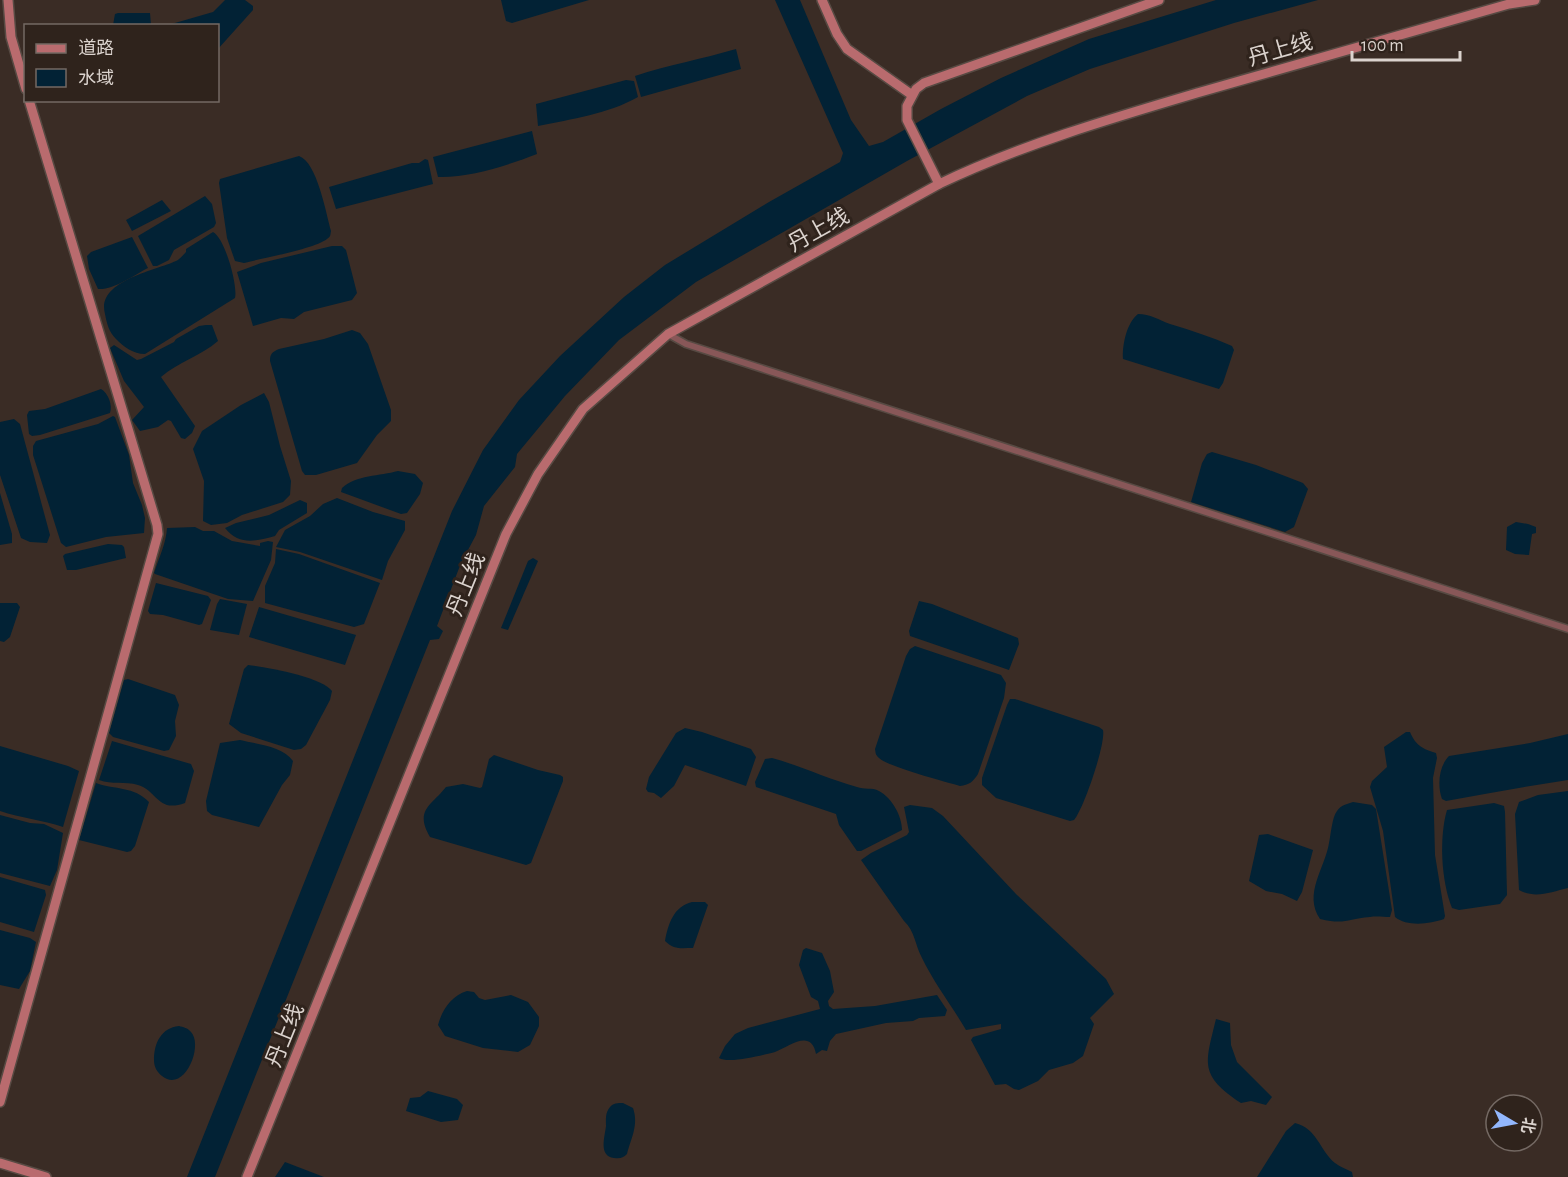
<svg xmlns="http://www.w3.org/2000/svg" width="1568" height="1177" font-family="'Alegreya Sans','Noto Sans SC',sans-serif">
<style>
.water{fill:#022235}
.lines{fill:none;stroke-linecap:round;stroke-linejoin:round}
.street-casing{stroke:#574a43;stroke-width:9}
.secondary-casing{stroke:#574a43;stroke-width:12}
.street{stroke:#885758;stroke-width:6}
.secondary{stroke:#b96b6e;stroke-width:9}
.labels{text-anchor:middle;stroke-width:6;stroke-linejoin:round;paint-order:stroke}
.street-label{font-size:22px;fill:#dbd3ce;stroke:#2f231c}
</style>
<rect width="100%" height="100%" fill="#3a2c25"/>
<g class="water">
<path d="M225,0H245L253,6V10L218,49V26L168,25L213,12Z"/>
<path d="M501,0H589L512,23L506,21Z"/>
<path d="M775,0H800L851,120L869,146L883,142L941,109L1001,78L1089,39L1216,0H1318L1234,23L1090,69L1027,96L907,161L696,282L619,340L565,396L517,454L515,467L484,506L476,535L461,563L437,626L443,631L439,639L430,640L215,1177H187L452,511L483,450L519,400L560,356L624,297L665,265L769,202L840,162L843,153Z"/>
<path d="M118,13H150L151,25H113L115,14Z"/>
<path d="M736,49L741,69L641,97L635,76C668,65 702,59 736,49Z"/>
<path d="M626,80L634,81L638,97C608,114 572,119 538,126L536,104Z"/>
<path d="M532,131L537,154C509,165 469,178 438,177L433,157Z"/>
<path d="M299,156C317,162 326,213 331,231C330,236 331,236 327,239C314,249 263,258 244,263L235,261L227,238L219,183L220,179Z"/>
<path d="M425,159L428,160L433,184L336,209L329,187L412,163H419Z"/>
<path d="M205,196L212,204L216,223L214,227L174,250L169,260L157,266H153L138,236Z"/>
<path d="M162,200L171,211L132,231L126,220Z"/>
<path d="M213,232C225,238 238,286 235,298L145,354C133,354 124,347 116,339C109,332 107,324 105,314C96,281 154,271 176,261C179,260 183,255 186,252V249Z"/>
<path d="M132,237L148,268C134,275 114,290 98,289L89,269L87,256L91,252Z"/>
<path d="M332,246H342L346,250L357,293L352,300L304,312L294,319L281,318L253,326L237,272L261,263Z"/>
<path d="M1138,314C1150,314 1159,320 1170,324C1191,330 1211,337 1232,346L1234,350L1223,383L1219,389L1123,359C1122,345 1127,322 1138,314Z"/>
<path d="M206,325H212L218,341C201,356 178,362 161,377L195,426L192,433L185,439L181,438L171,421L168,420L158,427L140,431L132,420L144,407L124,381L110,348L114,345L137,360L141,359L174,342L176,339L199,326Z"/>
<path d="M352,330L360,333L368,344L391,410V421L377,435L357,463L316,475H305L302,471L270,361C270,354 272,352 279,349L324,339Z"/>
<path d="M101,389C108,393 113,405 110,413L40,435L32,436L29,434L27,415L29,411L45,409Z"/>
<path d="M264,393L269,402L280,446L291,481L290,495L283,502L242,515L227,523L211,525L203,521L204,481L193,449L202,431L241,405Z"/>
<path d="M113,416L115,417L129,455L133,483L142,505L145,518L144,533L106,537L66,547L61,543L33,455V446L36,441L98,424Z"/>
<path d="M14,419L20,424L50,535L47,543L30,542L21,538L0,475V422Z"/>
<path d="M1212,452L1256,465L1303,483L1308,489L1294,527L1285,532L1191,502L1202,463L1207,454Z"/>
<path d="M398,471L415,474L423,483L420,494L407,513L401,514L341,492L342,488C356,475 380,476 398,471Z"/>
<path d="M0,493L12,534V543L0,545Z"/>
<path d="M337,498L373,512L405,521V530L388,561L382,580L300,552L276,547L285,530L310,516L323,504Z"/>
<path d="M300,500L307,503V513L279,530L275,536C257,541 239,546 225,528L236,523L269,515Z"/>
<path d="M1516,522L1528,524L1536,527V533L1532,534L1529,555L1515,554L1506,550L1507,527Z"/>
<path d="M195,527L203,531H214L232,541L260,546V543L268,541L273,542L271,560L253,601L228,599L155,574L154,573C159,557 166,544 167,528Z"/>
<path d="M108,544L122,545L124,547L126,558L76,570H67L63,556L65,554Z"/>
<path d="M276,549L299,554L380,583L364,624L354,627L265,603V586L275,563Z"/>
<path d="M533,558L538,561L508,630L501,628L528,561Z"/>
<path d="M156,583L208,596L211,600L202,624L199,625L163,615L150,614L148,611Z"/>
<path d="M220,599L247,604L239,635L210,630L217,604Z"/>
<path d="M919,601L932,604L1018,638L1019,644L1009,670L910,636L909,631Z"/>
<path d="M0,603H17L20,607L10,637L4,642L0,641Z"/>
<path d="M259,607L356,635L345,665L249,637Z"/>
<path d="M915,646L1001,675L1006,683L1004,698L978,774C973,782 969,785 960,786C943,781 889,767 879,758C875,754 876,754 875,749L906,656L910,649Z"/>
<path d="M248,665C266,667 322,677 332,691L330,700L306,745L301,749L294,750L241,733L229,724L244,669Z"/>
<path d="M128,679L175,695L179,705L175,721L176,736L169,750L164,751L113,737L109,733L124,680Z"/>
<path d="M1010,699H1015L1099,727L1103,730C1106,744 1083,810 1074,820L1070,821L996,798L982,785V778L1007,705Z"/>
<path d="M685,728L702,732L751,749L756,757L746,786L685,765L674,786L661,798L654,793L648,792L646,789L649,777L676,733Z"/>
<path d="M1406,732H1410C1416,746 1423,749 1436,753L1437,758L1433,778L1435,855L1445,916L1444,919C1430,924 1407,927 1395,917L1383,831L1370,787L1372,781L1387,767L1384,747Z"/>
<path d="M1568,734V780C1527,786 1487,794 1446,801L1442,799C1437,785 1439,766 1449,756L1530,743Z"/>
<path d="M240,740C256,744 283,746 293,761L290,775L282,785L259,827L212,815L207,811L206,801L220,743Z"/>
<path d="M112,741L191,764L194,771L185,803C157,813 158,791 138,785C125,781 112,785 99,780Z"/>
<path d="M0,746L68,766L79,771L63,827C42,820 21,818 0,811Z"/>
<path d="M494,755L538,770L560,775L563,777V781L531,863L526,865L430,837C414,810 432,805 446,787L463,784L480,788L482,787L489,759Z"/>
<path d="M772,758C801,766 828,779 857,787C864,790 872,787 879,791C892,798 902,816 902,830L861,851H857L839,825L836,814L756,787L755,782L765,759Z"/>
<path d="M96,783C115,790 134,786 149,802L135,846L131,851L127,852L79,840Z"/>
<path d="M1568,791V888C1551,892 1535,899 1519,890L1515,814L1519,802L1538,795Z"/>
<path d="M1353,802L1372,805L1376,809L1392,910L1390,917C1384,917 1376,916 1370,917C1347,919 1345,925 1320,919C1303,894 1325,868 1329,843C1331,834 1332,817 1337,811C1341,805 1347,804 1353,802Z"/>
<path d="M1494,803L1504,806L1505,812L1507,895L1500,904L1459,910L1452,908C1441,881 1439,837 1447,810Z"/>
<path d="M910,805L932,808L943,816L1016,894L1106,979L1114,994L1090,1018L1094,1024L1083,1056L1073,1063L1049,1070L1038,1081L1019,1090L1014,1089L1006,1084L995,1085L971,1040L973,1037L1001,1029V1024L966,1030C952,1006 934,983 922,958C915,945 915,931 904,921L861,860L871,853L907,835L909,832L904,807Z"/>
<path d="M0,815L30,823L44,824L63,833L57,870L50,886L0,873Z"/>
<path d="M1268,834L1313,850L1302,892L1297,901L1282,894L1266,891L1249,881L1259,835Z"/>
<path d="M0,877L45,890L46,895L34,932L0,922Z"/>
<path d="M692,902H705L708,905L693,948C681,948 674,950 665,941C668,924 674,906 692,902Z"/>
<path d="M0,930L30,938L36,942L30,971L19,989L0,985Z"/>
<path d="M806,948L822,953L830,971L834,992L828,1001L829,1006L833,1009L875,1006L937,995L947,1010L945,1016L919,1018L913,1021L886,1023L836,1034L830,1041L827,1051L822,1050L816,1054C811,1028 789,1047 775,1052C763,1055 729,1064 719,1058L725,1046L735,1034L748,1028L820,1009L818,1001L811,997L799,965L803,950Z"/>
<path d="M467,991L474,992L479,998L485,1000L511,995L528,1002L539,1017V1026L530,1045L518,1052L483,1048L445,1036L438,1025C442,1010 451,996 467,991Z"/>
<path d="M1216,1019L1230,1023L1231,1045L1237,1062L1272,1097L1266,1105L1251,1101L1241,1103C1199,1075 1205,1064 1216,1019Z"/>
<path d="M179,1026C183,1027 188,1028 191,1032C204,1046 184,1094 162,1076C157,1072 154,1067 154,1060C154,1043 161,1028 179,1026Z"/>
<path d="M428,1091L457,1099L463,1105L458,1120L441,1122L406,1111L410,1098L420,1097Z"/>
<path d="M623,1103L633,1108C639,1125 631,1138 627,1154C623,1158 620,1159 614,1158C598,1156 605,1136 606,1126C606,1119 605,1113 610,1107C613,1103 618,1103 623,1103Z"/>
<path d="M1295,1123C1317,1128 1320,1151 1335,1163C1340,1167 1347,1169 1352,1172L1353,1177H1257L1286,1131Z"/>
<path d="M285,1162L324,1177H275Z"/>
</g>
<g class="lines">
<defs>
<path id="street" d="M668,334L686,344L1568,629"/>
<g id="secondary">
<path d="M8,0L11,37L26,89"/>
<path d="M822,0L837,34L847,49L912,95"/>
<path d="M939,184L907,120V106L916,89L924,83L1159,0"/>
<path d="M0,1102L158,534L157,525L29,100"/>
<path d="M0,1163L46,1177"/>
<path d="M247,1177L506,534L538,474L583,409L668,334L939,184C1021,145 1109,119 1197,93C1301,63 1405,33 1509,4L1535,0"/>
</g>
</defs>
<use href="#street" class="street-casing"/>
<use href="#secondary" class="secondary-casing"/>
<use href="#street" class="street"/>
<use href="#secondary" class="secondary"/>
</g>
<g class="labels">
<g class="street-label">
<text transform="translate(1280 49) rotate(-16)" y="8">丹上线</text>
<text transform="translate(818 229) rotate(-29)" y="8">丹上线</text>
<text transform="translate(465 584) rotate(-68)" y="8">丹上线</text>
<text transform="translate(284 1035) rotate(-68)" y="8">丹上线</text>
</g>
</g>
<rect x="24" y="24" width="195" height="78" fill="#2f231c" stroke="#746963" stroke-width="1.5"/>
<rect x="36" y="44" width="30" height="9" fill="#b96b6e" stroke="#746963" stroke-width="1.5"/>
<text x="78" y="54" font-size="18" fill="#dbd3ce">道路</text>
<rect x="36" y="69" width="30" height="18" fill="#022235" stroke="#746963" stroke-width="1.5"/>
<text x="78" y="84" font-size="18" fill="#dbd3ce">水域</text>
<g transform="translate(1514 1123) rotate(100)"><circle r="28" fill="#2f231c" stroke="#746963" stroke-width="1.5"/>
<path d="M0-4.5L10 22L0 15L-10 22Z" fill="#92b7fd"/>
<text y="-9" font-size="16" font-weight="bold" text-anchor="middle" fill="#dbd3ce">北</text>
</g>
<path d="M1352 51v9h108v-9" fill="none" stroke="#dbd3ce" stroke-width="3"/>
<text x="1361" y="51" font-size="18" fill="#dbd3ce" stroke="#2f231c" stroke-width="4.5" paint-order="stroke">100 m</text>
</svg>
